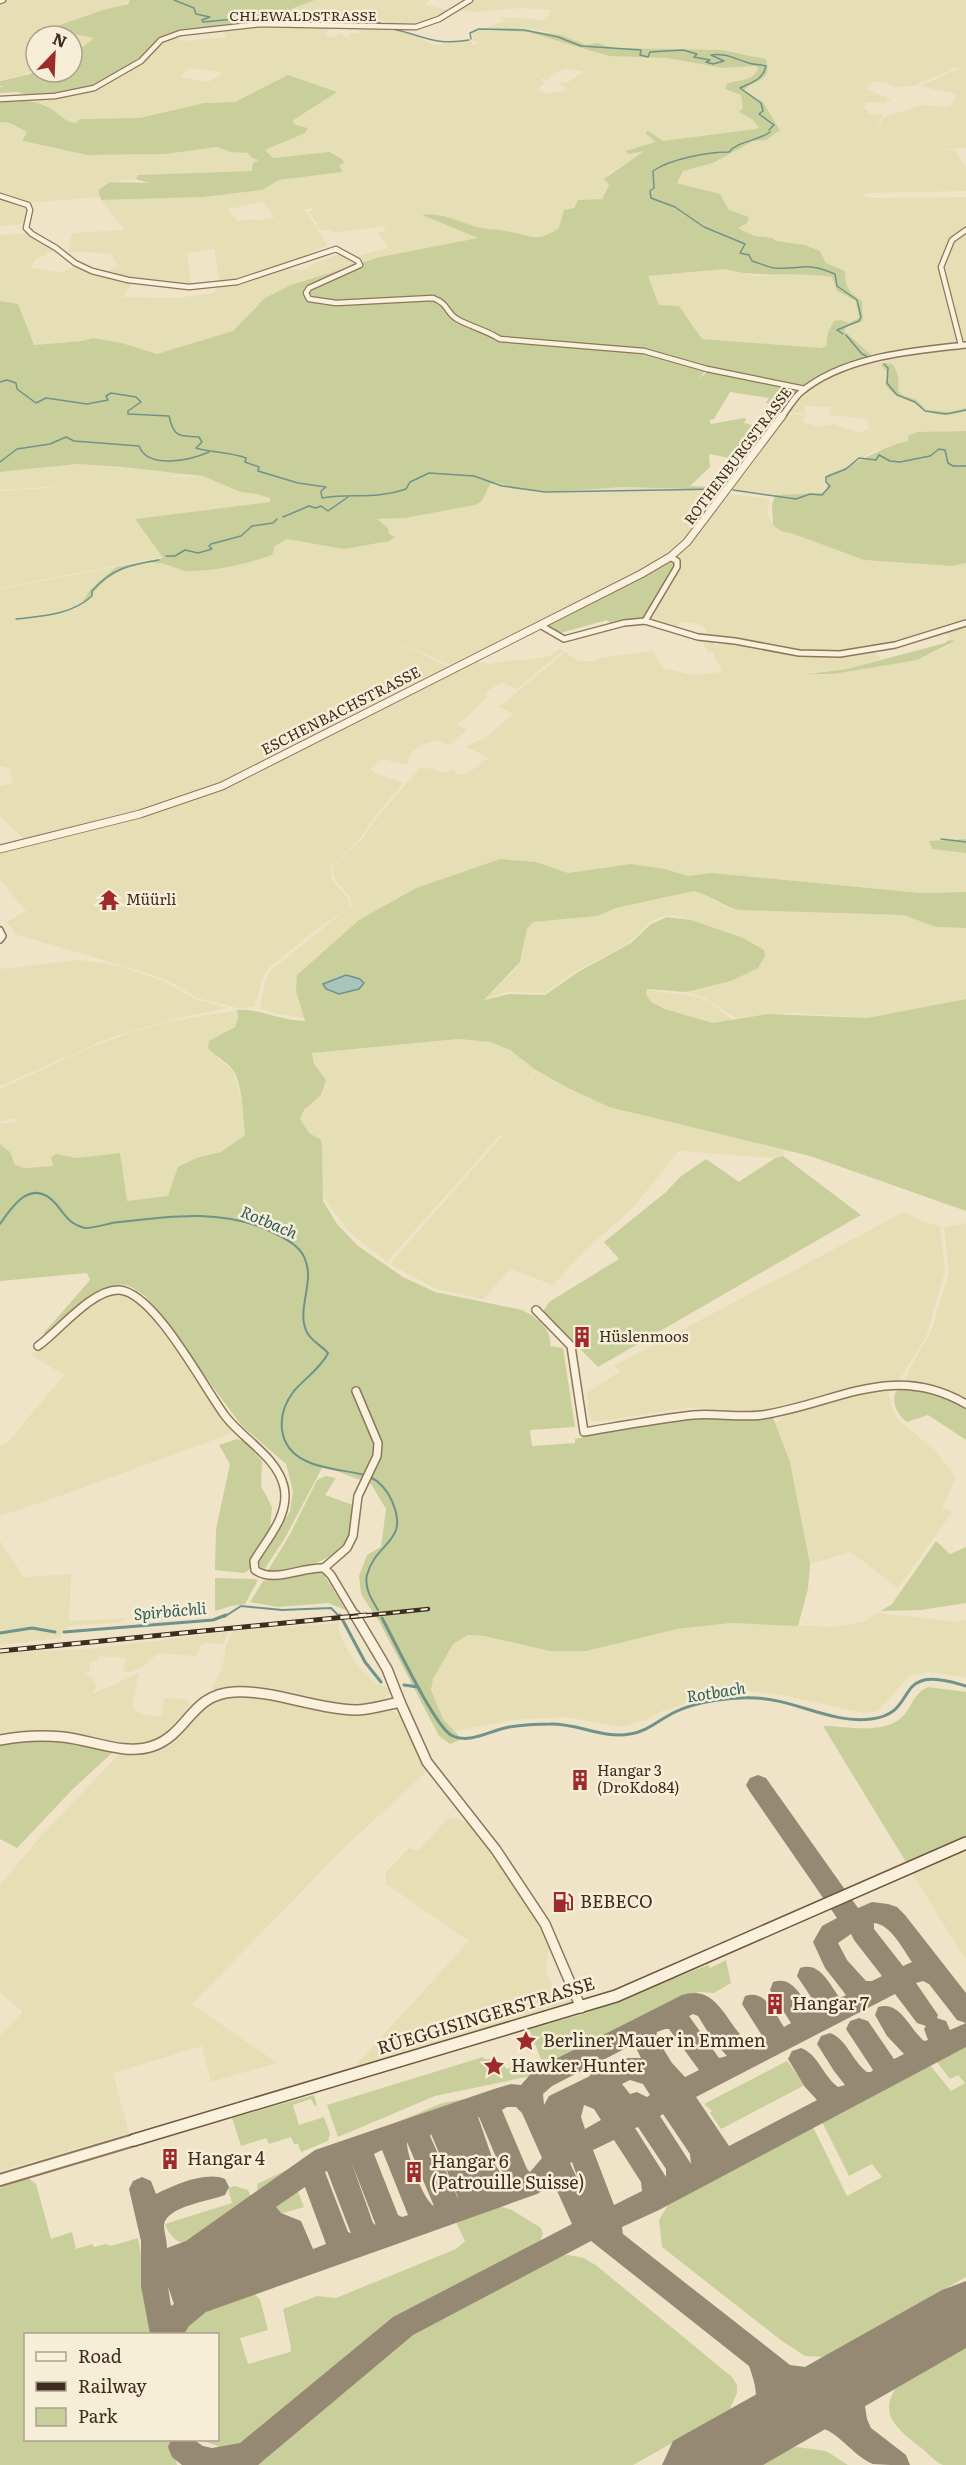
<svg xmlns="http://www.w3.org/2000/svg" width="966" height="2465" font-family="Literata,serif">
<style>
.farmland{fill:#e6deb5;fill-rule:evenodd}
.green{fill:#c9cf9b;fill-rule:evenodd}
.water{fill:#a9c4bc;stroke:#6f938a;stroke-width:1.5}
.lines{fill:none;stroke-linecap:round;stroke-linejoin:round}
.stream-far2{stroke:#6f938a;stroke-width:1.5}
.stream-far1{stroke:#6f938a;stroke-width:2}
.stream{stroke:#6f938a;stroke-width:3}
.taxiway{fill:#968974;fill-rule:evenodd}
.runway{fill:#968974;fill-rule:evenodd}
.minor-far3-casing{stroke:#8d765c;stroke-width:7}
.minor-far2-casing{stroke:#8d765c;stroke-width:8}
.minor-far1-casing{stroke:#8d765c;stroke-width:10}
.minor-casing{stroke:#8d765c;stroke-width:12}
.tertiary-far2-casing{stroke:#8d765c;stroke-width:8}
.tertiary-far1-casing{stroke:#8d765c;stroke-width:9}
.tertiary-casing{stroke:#8d765c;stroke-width:14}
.secondary-casing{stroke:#6f573f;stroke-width:14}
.minor-far3{stroke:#faf1dc;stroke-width:4.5}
.minor-far2{stroke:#faf1dc;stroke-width:5}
.minor-far1{stroke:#faf1dc;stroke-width:7}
.minor{stroke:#faf1dc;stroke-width:9}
.tertiary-far2{stroke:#faf1dc;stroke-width:5}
.tertiary-far1{stroke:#faf1dc;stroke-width:7}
.tertiary{stroke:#faf1dc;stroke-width:10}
.secondary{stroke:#faf1dc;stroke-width:11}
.rail-far1-casing{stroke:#3d2e20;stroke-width:4.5}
.rail-casing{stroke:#3d2e20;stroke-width:5}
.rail-far1{stroke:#f7eed8;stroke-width:2;stroke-dasharray:7;stroke-linecap:butt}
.rail{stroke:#f7eed8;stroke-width:3;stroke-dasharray:9;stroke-linecap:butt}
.labels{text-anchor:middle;stroke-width:5;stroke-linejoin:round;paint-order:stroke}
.far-street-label{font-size:14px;fill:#3d2e20;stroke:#f7eed8}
.street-label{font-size:15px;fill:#3d2e20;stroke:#f7eed8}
.poi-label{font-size:15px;fill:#3d2e20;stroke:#f7eed8;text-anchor:start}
.water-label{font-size:16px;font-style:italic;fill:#2f5d5a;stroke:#f7eed8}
.near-poi-label{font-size:18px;fill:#3d2e20;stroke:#f7eed8;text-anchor:start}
.near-street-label{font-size:18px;fill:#3d2e20;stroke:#f7eed8}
</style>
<rect width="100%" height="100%" fill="#f0e4c8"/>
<g class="farmland">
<path d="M4,0H130V1L119,7L103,10L57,26L67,33L94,38L72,55V36H36V47L22,44L36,50V69L23,75L0,80V2Z"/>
<path d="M315,0H430L425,5L453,11L418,25L396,27L364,13L352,12L334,15L328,20L345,16L362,15L376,24H323L324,21L310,22L291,9Z"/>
<path d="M472,0H966V148L941,150H955L966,168V191L871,193L862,195L871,198L966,197V229L954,237L940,265L958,343L876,359L843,331L863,320L862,301L850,293L845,282L844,271L826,263L820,251L805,245L775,241L772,238L755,236L737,227L729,210L704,189L677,183L682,171L713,163L753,141L766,140L780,129L763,102L743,90L765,77L756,56L722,50L614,48L597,43L586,45L540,30L481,29L504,21L500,17L546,20L551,10L521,8L475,12L459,10ZM953,67L958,69L920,86L957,94L952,105L946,107L922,105L887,116L883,119L873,138L883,115L867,113L868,110L864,109L866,102L884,103L891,99L866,89L874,81L887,83L894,87L913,86L952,70Z"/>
<path d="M252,24L340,28L325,30L328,31L324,35L332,38L340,33L347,38L350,33H359L360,27L387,28L417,36L433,45L470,40L474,46L477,43L471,40L474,38L472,33L478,30L528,32L591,49L602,55L667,58L723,68L754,66L758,68L756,73L750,79L727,84L725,89L741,95L743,108L740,112L752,119L759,127L756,129L645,145L646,150L607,175L609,185L602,199L579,200L559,228L547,237L536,239L506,231L485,229L444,217L423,215L479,238L380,257L362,263L355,258L357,256L388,248L378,232L386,231L383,226L335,233L330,229L321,231L309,212L315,208L303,210L307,212L327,245L305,255L309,258L222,284L220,283L214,249L187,253L191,284L134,281L123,297L177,298L213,293L218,286L286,267L294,270L306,269L310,267V265L342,253L359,263L291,285L265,298L233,331L157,354L122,343L93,338L82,341L34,345L18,304L0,301V235L29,233L57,251L48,252L44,256L36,258L31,268L61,272L77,266L101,273L119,266L110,253L68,252L72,233L125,230L101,200L203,197L262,190L279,180L343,172L329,152L273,158L264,149L277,146L308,128L296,125L292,121L336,92L288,75L235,102L204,103L140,118L80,119L76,123H70L52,110L27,98L107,83L133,67H139L135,65L157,45L171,36L184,41L226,37L221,27ZM526,65L542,79L547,80L554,73L566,68L584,72L568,82L559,84L567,87L562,92H555L551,94L536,90L545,83ZM189,68L207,70L223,73L208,82L180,77ZM263,202L275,217L257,221L255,219L237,221L228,209Z"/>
<path d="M0,122L10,123L27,132L23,142L87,155L166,154L217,147L230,152L248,153L260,160L253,171L138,175L136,179L110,182L98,189L100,197L27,203L0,196Z"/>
<path d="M0,198L27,207L26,224L0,226Z"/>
<path d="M966,231V343H964L943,268L956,238Z"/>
<path d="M724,269L755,276L809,274L833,277L837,291L856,301L859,318L849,324L837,320L828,332L826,346L821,348L702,339L688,318L659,305L648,276Z"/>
<path d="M966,346V408L950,412L927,410L915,399L904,396L898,391L900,385L895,367L881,365L886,371L890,391L913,402L924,411L947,415L966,411V431H945L874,451L845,469L827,475V489L822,493L775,495L731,489L787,415H805L803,422L816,427L833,424L860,433L869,428L868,419L829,415L831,407L805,406V414L789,412L805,393L818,382L845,371L910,355Z"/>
<path d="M77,464L191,474L165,477L203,476L241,492L257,494L270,498V502L135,519L162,557L0,588V491L47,488L65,486L0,490V472Z"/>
<path d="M496,482L513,489L551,492L623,487L722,490L685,539L666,556L533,624L534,626L453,666L382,636L447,666L448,669L215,787L173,802L25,840L0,816V786L13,783L9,768L0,766V589L116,567L90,590L86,598L100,584L122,569L133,565L158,563L172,565L275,546L287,539L304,541L389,534L388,528L376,519L405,518L475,505L482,501L490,484Z"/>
<path d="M729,494L765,498L769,501L767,513L773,525L787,533H794L864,560L952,566L966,563V623L861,651L798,652L740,640V638L736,640L706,637L707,633L705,628L697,623L679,622L677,629L651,619V615L679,565L677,556Z"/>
<path d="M966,624V839L930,841L933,849L966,853V892L921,893L712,873L688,876L665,869L631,864L568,873L536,862L500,859L416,888L359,920L297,975L296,991L304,1018L282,1015L260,1009L265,981L271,970L351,906V899L336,881L333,873V867L341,858L363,838L378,816L420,768L435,769L444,773L453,769L457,774H467L488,758L467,747L477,740H483L513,714L499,707L565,652L578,661H597L600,658L653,651L663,668L693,675L722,672L713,652L708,653L703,642L698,641L702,639H713L714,645L728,643L805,654L874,651L882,659L847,669L809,673L834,674L917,660L949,646L955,641L949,640L946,631Z"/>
<path d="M560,649L563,651L517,689L501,682L484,694L488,696L486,699L458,725L467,730L449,745L437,740L424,744L412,752L407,765L382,759L370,769L376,774L403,783L376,815L362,836L331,867L332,880L349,899V906L345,911L319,927L270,967L264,975L254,1007L238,1008L198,998L169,981L137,970L15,934L7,922L26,911L0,880V851L152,813L203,797L475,661L489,664L519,659L523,661L549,656Z"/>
<path d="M694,891L704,894L725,907L739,910L903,915L936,927L966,928V999L867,1018L795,1013L736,1018L705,998L686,992L731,981L741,937L675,915L661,917L650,922L628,944L576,971L545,993L506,992L485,999L516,968L522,958L527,929L533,922L597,916L616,908Z"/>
<path d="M80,960L120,966L163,981L195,999L228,1008L174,1019L112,1037L0,1086V969Z"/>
<path d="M647,990L695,996L708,1001L733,1020L713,1023L665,1009L651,1002L646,994Z"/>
<path d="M237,1010L238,1018L235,1027L210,1041L218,1059L233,1070L244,1110L245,1135L221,1152L196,1158L168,1196L127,1201L119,1153L76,1158L57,1154L54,1166L25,1168L15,1165L10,1152L0,1144V1123L17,1122L15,1118L0,1122V1089L89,1048L129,1033L168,1022Z"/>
<path d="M460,1039L491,1042L510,1050L536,1069L517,1097L537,1070L568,1088L609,1107L785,1150L783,1156L775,1158L679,1151L632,1209L586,1249L553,1285L511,1269L483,1299L437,1289L391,1265L393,1260L503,1135L498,1137L387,1262L349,1232L323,1197L322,1144L320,1139L309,1133L300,1119L304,1110L321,1095L312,1053Z"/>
<path d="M904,1212L921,1221L940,1226L945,1271L926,1337L898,1382L859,1386L807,1402L764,1412L688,1408L600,1421H593L589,1417L587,1393L619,1372V1370L614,1366Z"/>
<path d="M966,1223V1401L942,1389L906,1381L908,1371L931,1332L949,1273L944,1228Z"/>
<path d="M117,1292L135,1299L168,1337L187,1359L222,1416L235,1432L57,1497L0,1516V1445L9,1441L64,1375L31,1355L84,1310L105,1296Z"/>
<path d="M888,1387L890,1403L896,1417L936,1452L956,1477L942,1508L952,1512L898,1588L851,1552L810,1564L790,1462L776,1423L784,1415L811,1405L861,1390Z"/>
<path d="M0,1541L24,1577L71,1574L69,1621L126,1618L118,1623L70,1626L63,1631L61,1638L0,1645Z"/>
<path d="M878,1613L957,1622L966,1620V1677L929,1672L909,1676L878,1711L863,1713L783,1695L749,1691L689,1703L662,1711L646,1720L621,1727L566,1717L545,1718L514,1720L455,1731L443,1719L431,1690L433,1679L453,1643L468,1635L484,1636L524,1646L731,1623L835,1627L863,1622Z"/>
<path d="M338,1623L340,1634L348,1651L363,1672L375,1683L391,1689V1692L382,1700L371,1705L355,1706L246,1689L215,1691L211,1688L222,1670L226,1645L233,1631Z"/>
<path d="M228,1632L223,1644L205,1643L201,1645L195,1656L158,1653L144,1666L131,1672L123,1671L126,1658L99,1656L97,1661H91L89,1672H84L85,1674L93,1678L97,1688L92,1691L95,1693L139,1673L132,1707L142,1715L161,1716L164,1698L186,1699L190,1705L161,1739L152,1743L134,1745L63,1733L0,1736V1653L89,1649Z"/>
<path d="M241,1696L394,1711L401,1718L427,1771L346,1846L192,2004L277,2063L211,2082L202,2046L113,2073L129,2133L0,2171V2035L23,2012L0,1993V1885L39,1838L119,1754L122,1751L150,1752L161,1748L170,1743L199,1709L220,1698Z"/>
<path d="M456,1818L470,1824L499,1860L532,1911L530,1912L533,1913L549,1947L546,1971L554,1991L572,1998V2001L571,2003L355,2066L469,1941L386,1884V1872L409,1848L418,1851L447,1819Z"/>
<path d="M966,1848V1960L912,1873Z"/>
</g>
<g class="green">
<path d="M130,0H337H315L291,9L310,22L307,25L260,23L195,29L161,38L122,72L86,89L31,96L17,92L0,93V87H6L0,86V81L30,74L36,70V72H72V55L94,38L67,33L57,26L103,10L128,4Z"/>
<path d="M513,28L561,35L586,45L597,43L614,48L722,50L766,59C773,82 756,78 744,90L763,102L780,130L766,140L753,141L713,163L683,171L677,183L720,194L729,210L749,217L747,223L738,228L755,236L772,238L776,241L805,245L820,251L826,263L845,271C845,287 849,292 862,301L863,321L848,326L844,331L876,359L822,375L803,387L727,373L644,352L706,370L698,380L709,370L800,389L787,406L766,403L769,398L730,392L714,419L709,420L711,424L744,418L746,419L744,423L769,429L745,461L709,454L710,467L690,486L723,487L722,490L623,487L551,492L513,489L496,482L490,484L482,501L475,505L405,518L377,519L388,528L389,534L395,537L389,541L344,549L287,539L275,546L272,555C247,564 216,571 189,571C179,571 168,563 158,563C132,560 100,578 88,601H83L90,590L116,567L163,558L135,519L270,502V498L257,494L241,492L203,476L122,467L77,464L0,472V301L18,304L34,345L82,341L93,338L122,343L157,354L233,331L265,298L291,285L380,257L478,238L422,215C441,211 463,224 482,228C490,230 498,229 506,231C530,235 536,244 559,228L564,210L574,208L578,200L602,199L609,185L604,179L644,151L629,154L625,151L656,142L645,133L648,131L663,141L756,129L759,127L752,119L739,112L743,108L741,95L725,89L727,84C738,79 754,82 758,68L754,66L723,68L667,58L609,56L528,32L471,29ZM724,269C760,279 796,271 832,277L837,291L856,301L859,318L849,323L841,320L834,321L828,332L826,346L821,348L702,339L679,306L659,305L648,276Z"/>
<path d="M288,75L337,92L292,121L296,125L308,128L305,133L265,150L273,158L329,152L342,159L344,163L339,165L343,172L279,180L262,190L203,197L101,200L98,190L110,182L149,183L136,179L138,175L252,171L253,163L259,160L252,158L248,153L230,152L217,147L166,154L87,155L22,141L27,132L10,123L0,122V100C21,98 33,99 51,109C60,114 66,123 76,123L80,119L140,118L204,103L235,102Z"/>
<path d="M886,363L892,364C898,370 900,383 898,391L904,396L915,399L927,410L950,412L966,408V411C941,418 932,415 912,402C900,394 894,398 885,384L887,381L886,371L881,365Z"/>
<path d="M966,431V563L952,566L864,560L794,534L781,531L773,525L772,505L775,495L822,493L827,489V475C855,465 878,448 908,441V436L917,432Z"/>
<path d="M667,562H673L675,567L644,619L614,626L607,620L557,634L545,625Z"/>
<path d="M949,640L955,641L917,660L834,674H807L847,669L945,643Z"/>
<path d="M966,839V853L932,849L929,841Z"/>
<path d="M500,859L536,862L568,873L631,864L665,869L688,876L712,873L921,893L966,892V928L936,927L903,915L739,910C722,906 710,895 694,891L616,908L597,916L533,922L527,929L520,962L484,1000L509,994L545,995L578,972L631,943L651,924L667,917L691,920L741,937L764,950L765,956L758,968L731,981L686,992L647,989L646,994L651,1002L665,1009L713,1023L768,1014L867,1018L966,999V1211L810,1156L609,1107L568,1088L536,1070L510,1050L491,1042L459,1039L312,1053L314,1064L326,1080L321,1095L304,1110L300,1119L309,1133L320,1139L322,1144L323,1201L337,1224L358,1246L403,1277L435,1292L522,1310C535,1316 553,1330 550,1346L563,1348L575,1427L530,1430L532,1446L575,1443V1439L646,1423L683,1418L773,1417L790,1462L810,1564L808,1589L798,1626L731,1623L677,1629L586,1651H550L484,1636L468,1635L453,1644L433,1679L431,1690L443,1719L462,1739L450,1744L439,1736L380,1623L361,1594L359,1576L367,1555L381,1547L386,1509L371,1484L323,1466L285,1538L264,1570L261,1569L258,1560L262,1553L290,1512L293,1491L286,1464L242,1426L145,1296C139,1292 132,1286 124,1285C98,1282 66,1317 48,1333L43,1334L90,1280L87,1273L0,1281V1144L10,1152L15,1165L25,1168L53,1166L51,1157L57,1154L76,1158L120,1153L127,1201L168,1196L178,1167L196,1158L221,1152L245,1135C244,1120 242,1082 233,1070C227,1062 215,1056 208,1048L209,1041L235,1027L238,1018L237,1010C259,1008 281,1021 305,1021L296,991L297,975L359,920L416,888Z"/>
<path d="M783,1156L861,1215L598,1367L543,1312L549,1302L619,1259L604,1242L666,1192L680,1177L706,1159L739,1182L775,1158Z"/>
<path d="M900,1387L938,1393L966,1406V1440L928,1415L907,1422C897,1415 888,1397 900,1387Z"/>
<path d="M237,1439L244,1441L262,1461L261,1486L272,1507L270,1530L251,1557L250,1569L244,1573L215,1570L216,1529L230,1464L219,1445Z"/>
<path d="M326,1476L336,1478L325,1495L353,1505C351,1516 351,1531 346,1541C334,1563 289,1572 267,1572L289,1536L317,1480Z"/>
<path d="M936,1541L950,1554L966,1547V1603L921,1610L881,1611L892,1604Z"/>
<path d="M307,1571L323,1573L346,1610L328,1603L278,1607L250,1602L263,1581Z"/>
<path d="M215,1578L254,1579L258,1580L245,1604L231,1606L215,1611Z"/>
<path d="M928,1687L966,1692V1836L906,1862L823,1726C849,1726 890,1737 907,1711C914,1701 916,1692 928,1687Z"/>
<path d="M18,1740H63L114,1751L73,1789L17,1848L0,1839V1742Z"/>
<path d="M726,1960L731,1983L714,1993L698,1992L531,2076L435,2096L338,2137L327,2105L483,2057L484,2059H497L507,2069L541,2059L529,2029L583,2014L708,1965L710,1968Z"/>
<path d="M966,2045V2277L824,2357L805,2356L782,2341L662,2247L659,2220L668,2205L813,2127L847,2196L882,2177L872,2164L849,2176L822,2122L930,2065L951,2091L965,2083L958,2075L950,2079L936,2061Z"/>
<path d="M787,2061L805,2085L721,2129L710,2113L712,2111L704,2104Z"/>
<path d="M492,2094L349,2143H348L442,2103Z"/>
<path d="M314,2095L317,2106L314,2105L311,2099L293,2105L299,2125L324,2117L330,2134L328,2141L301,2152L298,2144H294L291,2137L269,2144L266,2138L241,2146L232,2118Z"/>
<path d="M291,2168L293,2170L291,2173L258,2197L257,2184Z"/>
<path d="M28,2178L36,2184L51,2239L72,2232L76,2249L92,2244L94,2247L106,2244L111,2246L138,2238L155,2334H26V2440H172L177,2465H0V2188Z"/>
<path d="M235,2186L248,2190L252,2201L191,2245C177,2243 170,2237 165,2224L232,2203L228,2188Z"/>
<path d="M295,2190L298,2192L304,2207L276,2215L272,2208C274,2199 287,2191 295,2190Z"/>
<path d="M499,2206L512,2210L541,2228L543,2234L539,2244L396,2322L243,2446L222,2448L202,2440H218V2334H182C195,2308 225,2295 254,2294L260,2299L268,2330L240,2338L248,2364L290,2352L291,2347L283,2309L317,2296L336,2298L456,2249L465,2241L455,2220L490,2207Z"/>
<path d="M568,2255L584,2258L597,2266L732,2377L737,2385V2393L729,2411L633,2465H247L394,2343L414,2330L540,2263L556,2256Z"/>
<path d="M966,2347V2465C959,2465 949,2465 943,2465C937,2463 929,2455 924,2450C903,2433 876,2417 896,2388Z"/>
<path d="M797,2447L826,2451L848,2465H758L785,2449Z"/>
</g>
<path class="water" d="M346,975L360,979L364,983L359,989L339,994L326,989L323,984Z"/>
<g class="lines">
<g class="stream-far2">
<path d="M174,0L194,8L196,14L210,17L202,20L203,22L268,16L272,20L321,21L336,15L349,14L386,25"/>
<path d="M393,29C424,36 436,46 469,40"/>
<path d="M471,39L470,33L479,29L524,30L558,37L581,46L641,50L640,55L648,57L650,52L683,50L697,54L694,57L710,60L706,62L713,64L724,61L711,55C725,53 733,58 746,62C752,65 759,64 766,66C763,80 752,82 740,88L761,103L763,111L759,114L774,125L769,130"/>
<path d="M770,132C758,141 738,141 729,152C708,152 670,159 653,171L654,188L650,191L651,198L675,207L704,227L745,244L740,253L749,255L752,261C759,263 767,267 775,268C802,270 805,261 835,274L837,286L857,300L861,317L859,321L837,330L843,334"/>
<path d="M846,335L862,354L870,358"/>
<path d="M884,364L888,368L887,383L897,395L915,402L925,411L946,414L966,410"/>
<path d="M0,382L7,380L16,383L17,389L36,403L46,398L87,404L108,400L106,396L111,393L136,397L141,402L128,411V414L169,416C174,438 179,436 199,437L202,442L196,448C213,453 229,452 246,458L245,462L259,467L258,471L298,483L326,487L321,491L322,498C352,493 375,500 406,489L410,482L429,473L474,476L502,486L545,492L722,489"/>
<path d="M0,462L17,449L50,444L66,437L74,441L139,446C148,470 191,460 209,452"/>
<path d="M733,490L796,499L810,494L822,495L830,486L826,482V477L846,469L859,458L876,460L879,455L890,461L900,462L930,456L939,449L945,450L948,463L953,466H966"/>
<path d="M283,517L309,506L316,508L321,506L328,511L348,497"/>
<path d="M166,556H175L185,550L198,553L212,549L209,546L211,544L241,536L252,526L273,523L277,519"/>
<path d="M16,619C43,616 71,615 92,596V591C112,568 130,565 159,560"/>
<path d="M941,839L966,842"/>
</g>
<g class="stream-far1">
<path d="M0,1224C13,1205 32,1177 56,1204C66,1216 69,1224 85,1228C94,1228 103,1225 112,1223C168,1216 226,1207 278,1235C290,1241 302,1248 306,1262C314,1285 295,1313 308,1334C313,1342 322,1346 328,1353C321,1368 305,1378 294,1391C276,1414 276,1447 306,1461C324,1470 346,1470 365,1475"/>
<path d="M370,1477C381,1482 387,1490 392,1501C410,1543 376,1541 367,1575C364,1588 372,1600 378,1610"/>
<path d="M224,1617L241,1606L282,1610L331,1608L340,1617"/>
</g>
<g class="stream">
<path d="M340,1615L365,1662L381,1682"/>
<path d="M382,1618C394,1640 434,1725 451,1735C469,1745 491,1730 509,1727C522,1725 536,1724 550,1724C577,1723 603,1739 630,1734C647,1732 660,1719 675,1712C698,1701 730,1697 755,1698C794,1699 831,1724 871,1719C923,1713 888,1661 966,1686"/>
<path d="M64,1632L213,1620L226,1615"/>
<path d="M0,1633L32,1628L55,1632"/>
<path d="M404,1685L418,1687"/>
</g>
<path class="taxiway" d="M758,1775L766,1778L858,1908L872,1902L888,1904L897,1907L905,1915L966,1993V2023L957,2020L929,1984L923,1981L916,1983L938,2015L937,2018L946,2021L950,2030L966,2023V2047L659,2210L622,2227L623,2234L790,2365L828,2370L847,2366L859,2359L869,2363L873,2372L863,2394L867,2419L871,2428L906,2455L910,2465C900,2465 882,2465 873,2464C851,2455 840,2431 815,2426C801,2424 784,2433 774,2429L767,2441L757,2445L747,2441L743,2431C756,2401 761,2400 749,2366L591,2241L413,2335L258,2465H182L172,2457L168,2447L171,2440H194L203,2446L212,2448L240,2443L393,2317L572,2224L554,2184L537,2194L206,2312L189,2326L184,2334H150L141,2286V2241L129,2189L133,2181L142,2177L151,2181L156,2194C175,2185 205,2171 225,2179L229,2187L225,2195C211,2201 166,2206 164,2225C164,2232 167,2240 167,2248L186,2241L315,2150L494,2089L511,2084L521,2085L534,2070L682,1995C718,1983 726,2025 749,2043L763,2037L742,2004L745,1996C765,1989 774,2012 784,2027L791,2023L770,1990L773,1982C793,1975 802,1998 812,2012L819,2009L797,1976L800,1968C820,1961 829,1984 840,1998L846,1995L825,1968L813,1942L822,1926L837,1918L750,1792L746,1785L750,1778ZM874,1923C890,1924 903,1949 912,1962L903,1966L874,1929ZM851,1934L854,1940L882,1976L872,1981H866L847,1960L838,1943ZM895,1994L917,2023L926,2026L924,2029L928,2040L924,2041C909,2028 900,2000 878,2007L875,2015L887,2036L904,2054L894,2059L868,2021L859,2018L850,2021L846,2029L873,2070L871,2072H867C852,2061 847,2039 830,2033L821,2036L817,2044L834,2071L845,2085L838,2087C823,2076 818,2054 801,2048L792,2051L788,2059L805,2087L817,2100L729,2146L696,2097ZM693,2014L698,2016L712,2039L727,2056L719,2058L689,2016ZM665,2029H669L699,2070L685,2077L672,2063L656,2037L657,2032ZM634,2044L641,2058H628L611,2065L603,2060ZM589,2067L590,2076L549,2096L544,2105L543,2094L552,2086ZM630,2080L643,2084L650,2095L647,2097L637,2092L630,2094L622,2084ZM584,2105L594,2109L601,2120L585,2129L581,2117ZM507,2107H516L522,2113L542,2158L530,2172L527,2169L502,2110ZM663,2114L690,2154L691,2164L660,2116ZM478,2117H479L506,2181L494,2163ZM638,2127L666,2169V2177L635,2128ZM431,2134L458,2197V2198L430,2136ZM614,2140L641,2182L642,2191L614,2205L593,2150ZM407,2142L434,2206C423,2200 406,2153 407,2142ZM382,2150L408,2215L402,2217L398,2215L374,2154ZM351,2161L375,2223L376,2225L373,2223ZM572,2162L581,2187L570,2163ZM327,2171L350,2231L351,2233L348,2232L325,2172ZM305,2187L326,2244L313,2249L301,2221L281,2213L276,2207ZM168,2287L174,2304L171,2306ZM784,2394L792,2400L784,2403Z"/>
<path class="runway" d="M966,2281V2348L763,2465H662L673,2441L942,2290Z"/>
<defs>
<g id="minor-far3">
<path d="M0,1L3,0"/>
<path d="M0,99L55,96L94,88L141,61L161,40L180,33L260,24L416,27L439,19L470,0"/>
<path d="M0,196L28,205L30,210L26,228L32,234L56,248L75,263L92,271L128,280L189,287L237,282L336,249L358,261L360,265L309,288L306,293L309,299L336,303L433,298C449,304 446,313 457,319C471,327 486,330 500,339L644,351L707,369L805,389"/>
<path d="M961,345L941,267L952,240L966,230"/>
</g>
<g id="minor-far2">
<path d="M645,621L677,567V561L670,557"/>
<path d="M540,625L564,639L624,623L645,621L698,637L735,641L799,653L840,654L895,645L966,623"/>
<path d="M0,930L3,936L0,940"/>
</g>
<g id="minor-far1">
<path d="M536,1310L571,1346L584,1432C620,1426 657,1419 693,1415C716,1413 739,1418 762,1415C836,1404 892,1361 966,1404"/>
<path d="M38,1346C59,1331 92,1289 119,1290C155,1292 205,1390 226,1417C244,1440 277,1457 284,1487C290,1515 267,1539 254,1561L255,1570C274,1584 303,1566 324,1568"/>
<path d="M356,1617L331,1575L324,1568L347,1548L353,1536L358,1496L377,1456L378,1443L356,1391"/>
</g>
<g id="minor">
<path d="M355,1615L387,1669L400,1702"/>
<path d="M0,1740C21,1736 42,1735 63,1737C92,1740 125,1756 153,1746C188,1734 191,1694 234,1692C275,1690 314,1709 355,1710C370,1710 385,1705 400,1702L427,1762L496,1850L545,1924L581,2008"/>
</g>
<path id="tertiary-far2" d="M781,418C787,410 793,399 801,392C844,356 913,351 966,345"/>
<path id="tertiary-far1" d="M0,849L140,814L222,786L641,574L670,557L687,542L782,416"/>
<path id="tertiary" d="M0,2180L134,2140"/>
<path id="secondary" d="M134,2140L616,1996L966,1843"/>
</defs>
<use href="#minor-far3" class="minor-far3-casing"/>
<use href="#minor-far2" class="minor-far2-casing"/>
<use href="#minor-far1" class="minor-far1-casing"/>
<use href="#minor" class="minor-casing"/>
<use href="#tertiary-far2" class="tertiary-far2-casing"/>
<use href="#tertiary-far1" class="tertiary-far1-casing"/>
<use href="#tertiary" class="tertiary-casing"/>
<use href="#secondary" class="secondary-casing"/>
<use href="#minor-far3" class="minor-far3"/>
<use href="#minor-far2" class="minor-far2"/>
<use href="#minor-far1" class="minor-far1"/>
<use href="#minor" class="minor"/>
<use href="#tertiary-far2" class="tertiary-far2"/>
<use href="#tertiary-far1" class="tertiary-far1"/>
<use href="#tertiary" class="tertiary"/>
<use href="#secondary" class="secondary"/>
<defs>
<path id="rail-far1" d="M351,1617L428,1609"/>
<path id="rail" d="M0,1651L366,1615"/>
</defs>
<use href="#rail-far1" class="rail-far1-casing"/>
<use href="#rail" class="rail-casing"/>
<use href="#rail-far1" class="rail-far1"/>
<use href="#rail" class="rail"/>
</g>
<defs>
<symbol id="temple-bare" viewBox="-9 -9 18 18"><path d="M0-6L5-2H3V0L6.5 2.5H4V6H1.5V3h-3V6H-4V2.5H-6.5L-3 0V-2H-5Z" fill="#9e2a2b" stroke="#f7eed8" stroke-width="2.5" paint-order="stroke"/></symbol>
<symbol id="building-bare" viewBox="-9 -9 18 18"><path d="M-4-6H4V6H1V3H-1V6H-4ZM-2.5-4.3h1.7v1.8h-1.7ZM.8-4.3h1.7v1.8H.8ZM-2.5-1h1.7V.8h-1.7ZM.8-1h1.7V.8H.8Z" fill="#9e2a2b" stroke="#f7eed8" stroke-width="2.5" paint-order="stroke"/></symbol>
<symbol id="fuel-bare" viewBox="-9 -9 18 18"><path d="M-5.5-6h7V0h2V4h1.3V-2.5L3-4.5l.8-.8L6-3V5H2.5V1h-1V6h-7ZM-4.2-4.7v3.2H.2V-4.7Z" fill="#9e2a2b" stroke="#f7eed8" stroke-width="2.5" paint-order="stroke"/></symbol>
<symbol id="sight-bare" viewBox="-9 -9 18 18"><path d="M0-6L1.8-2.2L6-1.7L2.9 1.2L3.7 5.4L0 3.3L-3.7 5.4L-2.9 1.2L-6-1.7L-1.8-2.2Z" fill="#9e2a2b" stroke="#f7eed8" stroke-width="2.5" paint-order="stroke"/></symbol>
</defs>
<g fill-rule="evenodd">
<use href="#temple-bare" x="94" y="885" width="30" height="30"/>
<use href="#building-bare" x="567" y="1322" width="30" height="30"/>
<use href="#building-bare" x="565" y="1765" width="30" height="30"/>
<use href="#fuel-bare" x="548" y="1887" width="30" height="30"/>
<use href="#building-bare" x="760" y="1989" width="30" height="30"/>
<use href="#sight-bare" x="511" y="2026" width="30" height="30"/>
<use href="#sight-bare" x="479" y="2051" width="30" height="30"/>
<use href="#building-bare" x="155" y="2144" width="30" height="30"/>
<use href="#building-bare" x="399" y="2157" width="30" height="30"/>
</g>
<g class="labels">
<g class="far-street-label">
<text x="303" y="21">CHLEWALDSTRASSE</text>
<text transform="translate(738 456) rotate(-53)" y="5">ROTHENBURGSTRASSE</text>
</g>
<g class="street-label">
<text transform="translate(341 711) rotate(-27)" y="5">ESCHENBACHSTRASSE</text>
</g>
<g class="poi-label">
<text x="126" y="905">Müürli</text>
<text x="599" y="1342">Hüslenmoos</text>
<text x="597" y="1776">Hangar 3<tspan x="597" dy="17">(DroKdo84)</tspan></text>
</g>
<g class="water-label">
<text transform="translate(269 1222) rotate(23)" y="6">Rotbach</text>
<text transform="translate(170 1611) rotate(-5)" y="6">Spirbächli</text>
<text transform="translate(716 1692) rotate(-9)" y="6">Rotbach</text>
</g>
<g class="near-poi-label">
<text x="580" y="1908">BEBECO</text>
<text x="792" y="2010">Hangar 7</text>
<text x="543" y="2047">Berliner Mauer in Emmen</text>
<text x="511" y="2072">Hawker Hunter</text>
<text x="187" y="2165">Hangar 4</text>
<text x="431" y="2168">Hangar 6<tspan x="431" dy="21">(Patrouille Suisse)</tspan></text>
</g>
<g class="near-street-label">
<text transform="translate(486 2016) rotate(-17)" y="6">RÜEGGISINGERSTRASSE</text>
</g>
</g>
<rect x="24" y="2333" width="195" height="108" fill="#f7eed8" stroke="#ada18e" stroke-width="1.5"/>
<rect x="36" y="2352" width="30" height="9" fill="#faf1dc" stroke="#ada18e" stroke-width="1.5"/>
<text x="78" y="2363" font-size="18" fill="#3d2e20">Road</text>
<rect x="36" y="2382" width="30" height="9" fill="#3d2e20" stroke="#ada18e" stroke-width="1.5"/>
<text x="78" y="2393" font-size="18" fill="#3d2e20">Railway</text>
<rect x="36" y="2408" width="30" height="18" fill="#c9cf9b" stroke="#ada18e" stroke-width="1.5"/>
<text x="78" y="2423" font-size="18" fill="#3d2e20">Park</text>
<g transform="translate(54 54) rotate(23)"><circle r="28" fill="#f7eed8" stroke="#ada18e" stroke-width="1.5"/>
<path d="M0-4.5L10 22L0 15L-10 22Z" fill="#9e2a2b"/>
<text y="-9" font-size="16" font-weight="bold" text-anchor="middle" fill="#3d2e20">N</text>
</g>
</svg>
